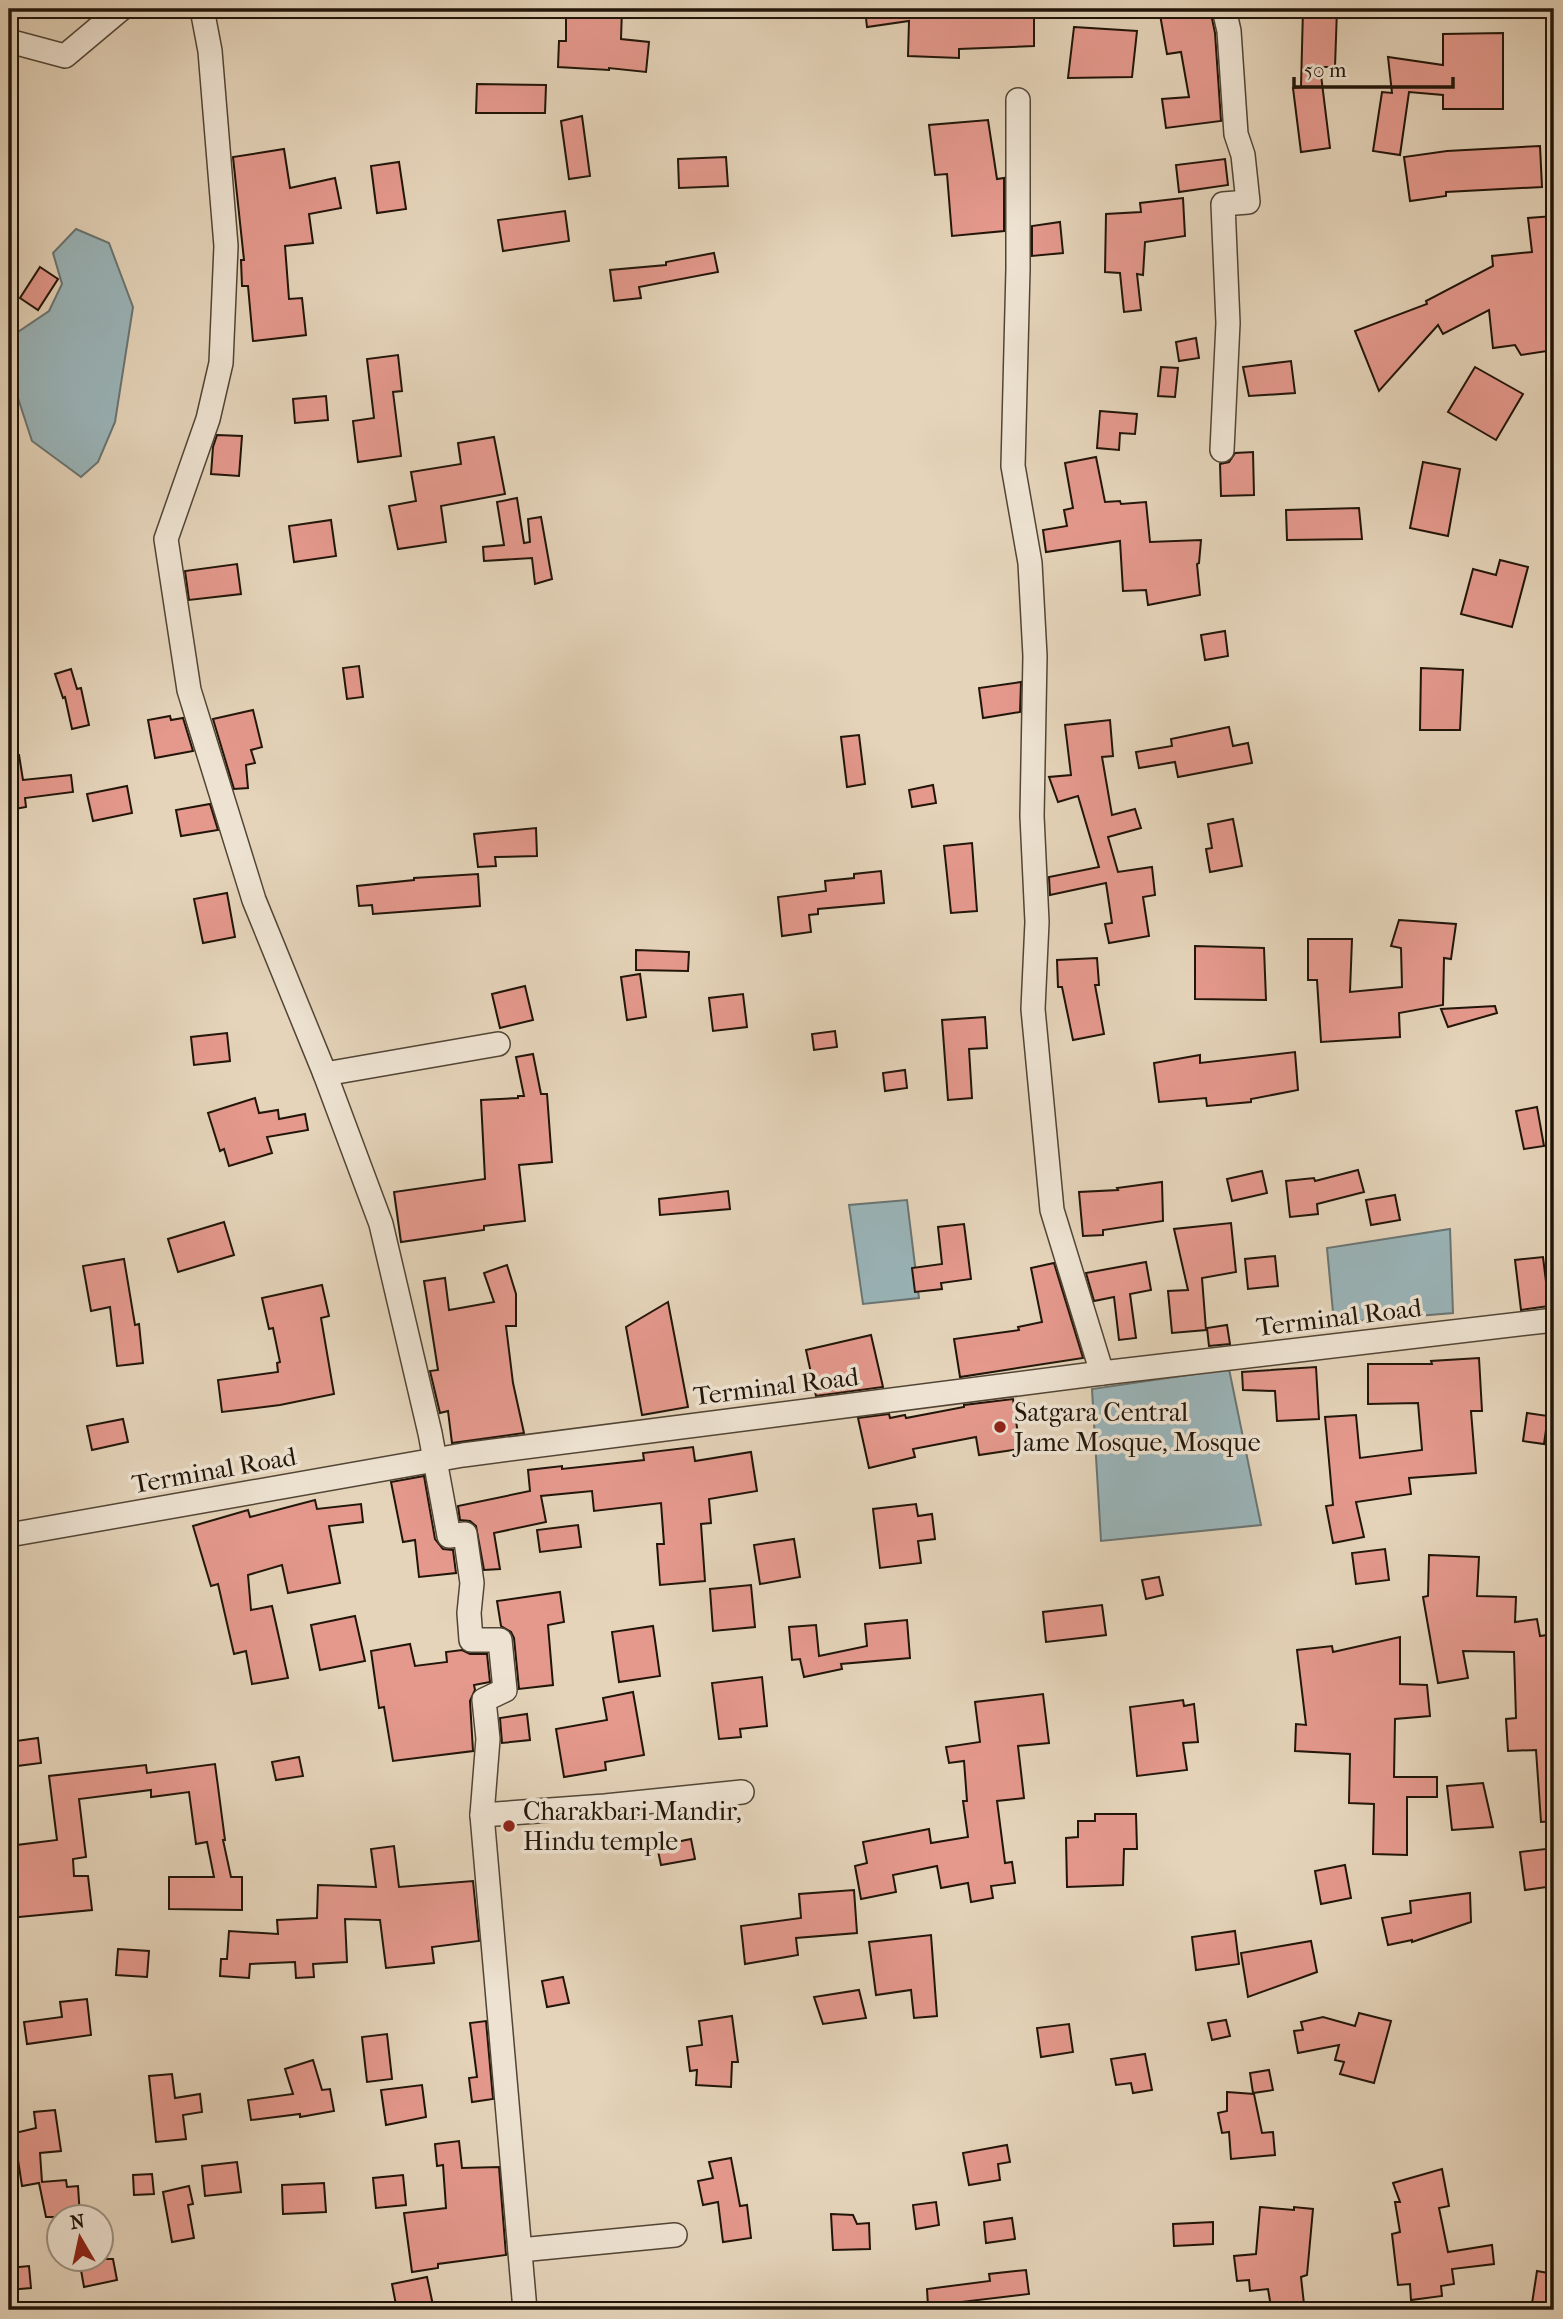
<svg xmlns="http://www.w3.org/2000/svg" width="1563" height="2319" font-family="'IM FELL French Canon',serif">
<style>
.water{fill:#9ab5ba;stroke:#6a7573;stroke-width:2}
.building{fill:#e5998d;stroke:#211509;stroke-width:2}
.lines{fill:none;stroke-linecap:round;stroke-linejoin:round}
.street-casing{stroke:#524535;stroke-width:26}
.street{stroke:#eee3d2;stroke-width:23}
.poi-dot{fill:#8f2418;stroke:#eee3d2;stroke-width:2.5}
.labels{text-anchor:middle;stroke-width:7;stroke-linejoin:round;paint-order:stroke}
.street-label{font-size:26px;fill:#211509;stroke:#eee3d2}
.poi-label{font-size:26px;fill:#211509;stroke:#eee3d2;text-anchor:start}
</style>
<rect width="100%" height="100%" fill="#e5d4ba"/>
<filter id="stains"><feTurbulence type="fractalNoise" baseFrequency=".00286" numOctaves="4"/><feColorMatrix values="0 0 0 0 .2 0 0 0 0 .09 0 0 0 0 .02 0 0 0 .5 -.17"/></filter>
<radialGradient id="worn" r=".72"><stop offset=".6" stop-color="#630" stop-opacity="0"/><stop offset="1" stop-color="#630" stop-opacity=".3"/></radialGradient>
<g class="water">
<path d="M76,229L109,243L133,307L115,422L98,462L81,477L32,441L15,389L9,338L49,311L62,284L53,253Z"/>
<path d="M907,1200L919,1298L863,1304L849,1205Z"/>
<path d="M1450,1229L1453,1313L1334,1323L1327,1248Z"/>
<path d="M1229,1369L1261,1525L1101,1541L1092,1389Z"/>
</g>
<g class="building">
<path d="M566,9H622L621,39L649,42L646,72L609,68V70L558,67L559,41H566Z"/>
<path d="M865,9L1034,11V46L959,49V58L908,56L909,21L867,27Z"/>
<path d="M1159,9H1210L1215,33L1221,121L1166,128L1162,99L1189,97L1181,52L1167,54Z"/>
<path d="M1303,9H1337L1335,67H1320L1330,148L1301,152L1293,88L1301,87Z"/>
<path d="M1074,27L1137,31L1132,77L1068,78Z"/>
<path d="M1503,33V109H1443V95L1409,92L1400,155L1373,151L1382,92L1392,93L1388,57L1443,65V34Z"/>
<path d="M477,84L546,85L545,113H476Z"/>
<path d="M582,116L590,176L569,179L561,121Z"/>
<path d="M988,120L997,179L1004,178V231L952,236L947,174L935,175L929,125Z"/>
<path d="M1540,146L1542,187L1446,192V196L1410,201L1404,157L1447,151Z"/>
<path d="M284,149L290,188L335,178L341,208L309,214L313,243L285,246L289,299L302,298L306,335L253,341L248,286H242L241,260H244L233,157Z"/>
<path d="M726,157L728,186L679,188L678,159Z"/>
<path d="M1225,159L1228,185L1179,192L1176,165Z"/>
<path d="M399,162L406,209L377,213L371,166Z"/>
<path d="M1183,198L1185,236L1145,242L1143,275L1137,274L1141,310L1124,312L1120,273L1105,272L1106,214L1141,212L1140,203Z"/>
<path d="M565,211L569,241L503,251L498,220Z"/>
<path d="M1554,216V350L1521,355L1515,345L1493,348L1489,310L1443,334L1438,325L1379,391L1355,331L1427,304L1426,301L1493,266L1492,256L1532,252L1528,218Z"/>
<path d="M1060,222L1063,253L1032,256V226Z"/>
<path d="M714,253L718,272L639,287L641,298L614,301L610,270L666,265V262Z"/>
<path d="M40,267L58,279L38,310L20,298Z"/>
<path d="M1196,338L1199,358L1179,361L1176,342Z"/>
<path d="M398,355L402,391L393,392L401,456L358,462L353,421L374,418L367,359Z"/>
<path d="M1291,361L1295,393L1249,396L1243,367Z"/>
<path d="M1161,367L1178,368L1175,397L1158,396Z"/>
<path d="M1475,367L1523,394L1496,440L1448,412Z"/>
<path d="M326,396L328,420L295,423L293,399Z"/>
<path d="M1100,411L1137,414L1135,434L1120,433L1119,450L1097,448Z"/>
<path d="M217,435L242,436L239,476L211,474L213,447Z"/>
<path d="M494,437L505,494L441,506L446,542L398,549L389,506L416,501L411,472L461,464L458,443Z"/>
<path d="M1253,452L1254,495L1221,496L1220,464L1229,462L1235,453Z"/>
<path d="M1096,457L1105,502L1120,501L1121,504L1146,502L1150,542L1201,540L1199,563L1197,564L1200,595L1148,605L1146,590L1123,591L1120,541L1046,552L1043,530L1067,526L1064,510L1073,508L1065,463Z"/>
<path d="M1423,462L1460,469L1448,536L1410,528Z"/>
<path d="M517,498L524,543L530,542L528,519L541,517L552,579L535,584L532,558L484,561L483,547L504,545L497,502Z"/>
<path d="M1359,508L1362,539L1287,540L1286,510Z"/>
<path d="M331,520L336,556L294,562L289,526Z"/>
<path d="M1500,560L1528,567L1512,627L1461,614L1473,569L1496,575Z"/>
<path d="M237,564L241,594L189,600L185,571Z"/>
<path d="M1225,631L1228,656L1205,660L1201,635Z"/>
<path d="M359,666L363,697L347,699L343,668Z"/>
<path d="M1421,668L1463,670L1460,730H1420Z"/>
<path d="M71,669L77,689L81,688L89,725L72,729L65,697L63,698L55,674Z"/>
<path d="M1021,682L1020,712L983,718L979,688Z"/>
<path d="M253,710L262,747L251,750L255,763L246,765L248,788L234,789L213,719Z"/>
<path d="M170,716L171,720L183,718L193,751L155,758L148,720Z"/>
<path d="M1110,720L1113,756L1102,757L1112,815L1135,809L1141,828L1108,837L1118,872L1152,867L1155,895L1143,897L1149,936L1109,943L1105,924L1112,923L1106,883L1050,895L1049,877L1099,867L1078,796L1058,802L1049,777L1071,775L1065,725Z"/>
<path d="M1229,727L1233,746L1248,743L1252,763L1178,777L1175,762L1139,768L1136,752L1172,746L1171,739Z"/>
<path d="M859,735L865,784L847,787L841,737Z"/>
<path d="M19,755L23,780L71,775L73,792L25,798L26,807L9,810V756Z"/>
<path d="M933,785L936,803L912,807L909,790Z"/>
<path d="M127,786L132,813L93,821L87,794Z"/>
<path d="M210,804L218,830L181,836L176,810Z"/>
<path d="M1233,819L1242,866L1210,872L1206,849L1212,848L1208,824Z"/>
<path d="M536,828L537,856L495,857L496,866L478,867L474,834Z"/>
<path d="M972,843L977,911L951,913L944,846Z"/>
<path d="M881,871L884,903L818,909V914L809,915L811,932L782,936L778,897L826,891L825,881L854,878V874Z"/>
<path d="M478,874L480,906L373,914L372,905L359,906L357,886L414,880V878Z"/>
<path d="M227,893L235,937L203,943L194,899Z"/>
<path d="M1399,920L1456,924L1451,959L1444,958L1443,1005L1399,1013L1400,1037L1321,1042L1317,980H1308V939H1352L1350,992L1402,987L1401,948L1391,946Z"/>
<path d="M1195,946L1264,948L1266,1000L1195,999Z"/>
<path d="M636,950L689,952L688,971L636,970Z"/>
<path d="M1097,958L1099,985H1095L1104,1034L1073,1040L1062,987H1058L1057,960Z"/>
<path d="M640,974L646,1017L627,1020L621,977Z"/>
<path d="M525,986L533,1020L500,1028L492,994Z"/>
<path d="M743,994L747,1027L713,1031L709,998Z"/>
<path d="M1495,1006L1497,1013L1448,1027L1441,1009Z"/>
<path d="M985,1017L987,1048L969,1049L972,1098L948,1100L942,1020Z"/>
<path d="M835,1031L837,1047L814,1050L812,1034Z"/>
<path d="M227,1033L230,1061L194,1065L191,1037Z"/>
<path d="M1295,1052L1298,1090L1251,1099V1102L1207,1106L1206,1098L1159,1102L1154,1063L1200,1055V1063Z"/>
<path d="M533,1054L541,1094H547L552,1162L519,1165L525,1221L484,1226V1230L401,1242L394,1192L485,1179L481,1100L518,1098V1096H524L516,1057Z"/>
<path d="M905,1070L907,1088L885,1091L883,1073Z"/>
<path d="M255,1098L259,1113L278,1110L279,1119L305,1114L308,1130L267,1137L272,1153L229,1166L224,1149L220,1151L208,1113Z"/>
<path d="M1537,1107L1544,1146L1524,1149L1516,1111Z"/>
<path d="M1358,1170L1364,1192L1317,1204L1318,1214L1290,1217L1286,1181L1314,1178L1315,1181Z"/>
<path d="M1262,1171L1267,1193L1232,1201L1227,1179Z"/>
<path d="M1162,1182L1163,1221L1103,1230V1235L1083,1236L1079,1192L1118,1190L1117,1188Z"/>
<path d="M728,1191L730,1209L660,1215L659,1199Z"/>
<path d="M1395,1195L1400,1220L1371,1225L1366,1200Z"/>
<path d="M224,1222L234,1255L178,1272L168,1239Z"/>
<path d="M1231,1223L1236,1272L1202,1278L1206,1330L1172,1333L1168,1291L1188,1290L1174,1229Z"/>
<path d="M964,1224L971,1279L941,1283L942,1289L915,1292L912,1268L942,1264L938,1227Z"/>
<path d="M1275,1256L1278,1286L1248,1289L1245,1259Z"/>
<path d="M1543,1257L1549,1306L1521,1310L1515,1260Z"/>
<path d="M124,1259L135,1325L139,1324L143,1363L117,1366L110,1307L91,1311L83,1266Z"/>
<path d="M1146,1262L1151,1290L1130,1294L1136,1338L1119,1340L1114,1297L1094,1301L1086,1273Z"/>
<path d="M1054,1263L1083,1358L960,1377L954,1339L1019,1330L1018,1327L1042,1322L1031,1268Z"/>
<path d="M507,1265L516,1294V1326H506L513,1383L524,1433L452,1443L448,1411L440,1413L430,1371L438,1370L424,1281L445,1278L449,1310L494,1302L484,1273Z"/>
<path d="M322,1285L329,1316L321,1318L334,1394L280,1405L222,1412L218,1380L278,1372L277,1363L280,1362L273,1328L269,1329L262,1298Z"/>
<path d="M668,1302L688,1407L642,1415L626,1327Z"/>
<path d="M1227,1325L1230,1344L1209,1346L1207,1328Z"/>
<path d="M871,1335L883,1387L816,1396L806,1350Z"/>
<path d="M1479,1358L1482,1411H1471L1476,1473L1409,1478L1411,1494L1356,1502L1364,1537L1333,1543L1326,1506L1333,1505L1325,1417L1356,1415L1360,1458L1422,1450L1418,1403L1368,1404V1364H1432L1431,1361Z"/>
<path d="M1316,1367L1319,1419L1277,1421L1275,1391L1243,1390L1242,1372Z"/>
<path d="M1013,1399L1020,1449L979,1455L976,1437L913,1449L915,1457L869,1468L858,1418L889,1414L890,1418L905,1415L906,1418L964,1407V1405Z"/>
<path d="M1527,1413L1548,1416L1544,1444L1523,1441Z"/>
<path d="M123,1419L128,1442L92,1450L87,1426Z"/>
<path d="M693,1447L695,1461L751,1452L757,1491L709,1499L711,1523L701,1524L705,1581L660,1585L657,1544H664L661,1503L594,1511L592,1491L541,1496L546,1522L494,1533L500,1569L484,1570L476,1526L470,1521L460,1520L458,1506L530,1491L528,1470L562,1466V1469L644,1460L643,1453Z"/>
<path d="M424,1476L435,1539L443,1549L453,1550L456,1573L419,1577L415,1540L403,1542L391,1482Z"/>
<path d="M315,1500L317,1509L361,1504L363,1522L329,1526L340,1583L288,1593L282,1565L248,1575L251,1610L272,1606L288,1678L252,1684L246,1651L234,1654L218,1584L211,1586L193,1526L248,1510L250,1517Z"/>
<path d="M916,1504L918,1516L932,1514L935,1539L918,1541L921,1563L880,1568L873,1509Z"/>
<path d="M578,1525L581,1547L540,1552L537,1530Z"/>
<path d="M794,1539L800,1577L760,1584L754,1545Z"/>
<path d="M1385,1549L1389,1580L1356,1584L1352,1553Z"/>
<path d="M1429,1555L1479,1557L1477,1596L1516,1597L1515,1622L1537,1619L1540,1636L1554,1634V1821L1541,1822L1536,1750L1508,1751L1506,1719L1516,1718L1514,1652L1463,1651L1468,1678L1438,1683L1423,1597L1428,1596Z"/>
<path d="M1159,1577L1163,1595L1146,1599L1142,1580Z"/>
<path d="M751,1585L755,1627L713,1631L710,1589Z"/>
<path d="M560,1592L564,1622L548,1625L553,1685L519,1689L514,1638L511,1632L501,1626L497,1601Z"/>
<path d="M1102,1605L1106,1635L1046,1642L1043,1612Z"/>
<path d="M355,1616L365,1661L320,1670L311,1625Z"/>
<path d="M907,1620L910,1658L841,1664L842,1669L804,1677L800,1659L792,1660L789,1627L816,1625L819,1656L867,1646L865,1624Z"/>
<path d="M653,1626L660,1676L619,1682L612,1632Z"/>
<path d="M1400,1637V1684L1427,1685L1430,1716L1395,1719L1394,1777H1437V1797H1407V1855L1373,1854L1374,1804L1349,1803L1350,1754L1295,1751L1296,1724L1306,1725L1297,1650L1332,1646L1333,1652Z"/>
<path d="M410,1644L415,1666L447,1662L446,1652L462,1650L470,1654H487L490,1682L474,1685L475,1690L470,1701L473,1751L393,1761L384,1707L379,1708L371,1651Z"/>
<path d="M762,1677L767,1726L740,1729L741,1737L719,1739L712,1683Z"/>
<path d="M633,1692L644,1755L605,1762L606,1770L564,1777L556,1729L607,1720L603,1698Z"/>
<path d="M1043,1694L1049,1743L1018,1746L1024,1798L997,1801L1005,1863L1012,1862L1015,1883L991,1886L993,1898L971,1902L968,1883L941,1888L937,1866L893,1875L896,1892L861,1899L855,1866L867,1863L863,1842L929,1829L931,1843L968,1837L963,1801H967L964,1761L949,1763L946,1747L980,1742L975,1702Z"/>
<path d="M1183,1700L1184,1706L1194,1704L1198,1742L1183,1743L1187,1770L1137,1776L1130,1707Z"/>
<path d="M527,1714L530,1740L502,1743L500,1718Z"/>
<path d="M38,1738L41,1763L9,1767V1742Z"/>
<path d="M299,1757L303,1776L276,1780L272,1762Z"/>
<path d="M215,1764L225,1840H223L231,1877H242V1910L169,1909V1877H214L207,1842L196,1844L189,1792L151,1797V1790L79,1799L86,1857L73,1859L74,1876H88L92,1910L9,1918V1846L57,1840L49,1776L146,1765L147,1773Z"/>
<path d="M1483,1783L1493,1827L1452,1830L1447,1786Z"/>
<path d="M1095,1814H1136L1137,1849H1124L1123,1885L1067,1887L1066,1838L1078,1837V1821H1095Z"/>
<path d="M691,1839L695,1859L661,1865L657,1846Z"/>
<path d="M394,1846L399,1887L473,1881L479,1941L432,1947L434,1963L386,1968L380,1920L345,1919L347,1962L313,1964L314,1977L296,1978L295,1962L250,1964L249,1978L220,1976L221,1959H227L229,1931L278,1934L277,1920L317,1918L318,1885L376,1887L371,1849Z"/>
<path d="M1554,1848V1886L1525,1890L1520,1852Z"/>
<path d="M1345,1865L1351,1898L1321,1904L1315,1871Z"/>
<path d="M854,1890L857,1933L796,1938L798,1955L745,1964L741,1926L801,1918L799,1894Z"/>
<path d="M1470,1893L1471,1922L1412,1942V1940L1388,1945L1382,1918L1411,1913L1410,1901Z"/>
<path d="M1235,1931L1239,1964L1196,1970L1192,1937Z"/>
<path d="M931,1935L937,2016L914,2018L911,1990L876,1995L869,1942Z"/>
<path d="M1311,1941L1317,1972L1248,1997L1241,1953Z"/>
<path d="M118,1949L149,1951L147,1977L116,1975Z"/>
<path d="M563,1977L569,2003L547,2007L542,1981Z"/>
<path d="M859,1990L866,2018L823,2024L814,1997Z"/>
<path d="M87,1999L91,2035L27,2044L24,2022L62,2017L60,2002Z"/>
<path d="M1359,2013L1391,2021L1374,2083L1340,2074L1344,2062L1335,2060L1339,2045L1298,2053L1294,2031L1303,2030L1301,2022L1323,2017L1355,2026Z"/>
<path d="M732,2016L738,2062H732L731,2087L696,2085L697,2070L690,2071L687,2047L702,2045L699,2021Z"/>
<path d="M1226,2020L1230,2036L1212,2040L1208,2023Z"/>
<path d="M486,2021L493,2099L472,2102L469,2078L477,2077L470,2023Z"/>
<path d="M1069,2024L1073,2052L1041,2057L1037,2028Z"/>
<path d="M387,2034L392,2079L367,2082L362,2037Z"/>
<path d="M1145,2054L1152,2090L1133,2093L1131,2083L1116,2085L1111,2059Z"/>
<path d="M313,2060L322,2090L330,2089L334,2111L300,2117V2114L251,2120L248,2100L293,2094L285,2069Z"/>
<path d="M1269,2070L1273,2090L1253,2093L1250,2073Z"/>
<path d="M172,2074L175,2098L200,2094L202,2112L183,2115L186,2139L156,2142L149,2076Z"/>
<path d="M422,2085L426,2117L386,2125L381,2090Z"/>
<path d="M1227,2092L1254,2094L1262,2133L1273,2132L1275,2155L1231,2159L1229,2132L1222,2133L1218,2113L1227,2111Z"/>
<path d="M55,2110L61,2151L40,2153L42,2182L66,2180L67,2187L78,2186L80,2217H46L39,2183L22,2186L18,2160H16L11,2134L36,2128L34,2112Z"/>
<path d="M459,2141L462,2168L499,2167L506,2255L438,2264V2268L412,2272L404,2213L446,2208L443,2165L437,2166L435,2144Z"/>
<path d="M1007,2145L1010,2162L998,2164L1000,2180L969,2185L963,2153Z"/>
<path d="M731,2158L740,2206L747,2205L751,2238L723,2242L718,2202L703,2205L698,2181L713,2178L709,2162Z"/>
<path d="M237,2162L241,2192L205,2196L202,2166Z"/>
<path d="M1442,2169L1449,2206L1439,2208L1448,2252L1492,2245L1494,2264L1452,2269L1454,2284L1441,2286L1442,2296L1411,2300L1410,2284L1398,2285L1392,2234L1400,2232L1395,2202H1400L1393,2183Z"/>
<path d="M152,2174L154,2194L134,2195L133,2175Z"/>
<path d="M403,2175L406,2205L376,2208L373,2178Z"/>
<path d="M324,2183L326,2212L283,2214L282,2185Z"/>
<path d="M189,2186L193,2204L188,2205L194,2238L172,2242L163,2192Z"/>
<path d="M936,2202L939,2225L916,2229L913,2205Z"/>
<path d="M1260,2207L1294,2210V2207L1313,2209L1307,2275L1301,2277L1304,2304L1271,2307L1268,2289L1250,2291L1249,2280L1237,2281L1234,2256L1256,2254Z"/>
<path d="M831,2214L853,2215L857,2224L869,2223L870,2249L833,2250Z"/>
<path d="M1012,2218L1015,2239L986,2243L984,2222Z"/>
<path d="M1213,2222V2244L1174,2246L1173,2224Z"/>
<path d="M79,2259H113L117,2280L84,2287Z"/>
<path d="M29,2266L31,2288L9,2290V2268Z"/>
<path d="M1026,2270L1029,2294L928,2306L927,2289L990,2281L989,2274Z"/>
<path d="M1537,2271L1554,2274V2310H1531Z"/>
<path d="M427,2277L434,2310H397L392,2284Z"/>
</g>
<g class="lines">
<defs>
<g id="street">
<path d="M202,9L210,51L226,246L221,363L208,419L166,539L189,690L254,900L325,1074L381,1224L430,1433L449,1536L465,1534L472,1583L469,1613L471,1640H500L505,1690L484,1700L488,1739L482,1815L525,2310"/>
<path d="M9,41L65,56L121,9"/>
<path d="M1018,100V269L1013,466L1030,563L1035,656L1032,816L1037,922L1033,1009L1052,1210L1102,1373"/>
<path d="M1222,450L1228,323L1223,204L1248,202L1243,155L1236,134L1229,31L1224,9"/>
<path d="M325,1074L498,1044"/>
<path d="M9,1535L463,1455L1102,1373L1554,1320"/>
<path d="M482,1815L605,1806L742,1792"/>
<path d="M520,2250L675,2235"/>
</g>
</defs>
<use href="#street" class="street-casing"/>
<use href="#street" class="street"/>
</g>
<g class="poi-dot">
<circle cx="1000" cy="1427" r="7"/>
<circle cx="509" cy="1826" r="7"/>
</g>
<g class="labels">
<g class="street-label">
<text transform="translate(1339 1317) rotate(-7)" y="9">Terminal Road</text>
<text transform="translate(776 1386) rotate(-7)" y="9">Terminal Road</text>
<text transform="translate(214 1470) rotate(-10)" y="9">Terminal Road</text>
</g>
<g class="poi-label">
<text x="1014" y="1421">Satgara Central<tspan x="1014" dy="30">Jame Mosque, Mosque</tspan></text>
<text x="523" y="1820">Charakbari Mandir,<tspan x="523" dy="30">Hindu temple</tspan></text>
</g>
</g>
<rect width="1563" height="2319" fill="none" stroke="#e5d4ba" stroke-width="35"/>
<rect x="10" y="10" width="1542" height="2298" fill="none" stroke="#211509" stroke-width="3.5"/>
<rect x="18" y="18" width="1528" height="2284" fill="none" stroke="#211509" stroke-width="2"/>
<g transform="translate(80 2238) rotate(351)"><circle r="33" fill="#eee3d2" stroke="#9c9182" stroke-width="2"/>
<path d="M0-5L12 26L0 18L-12 26Z" fill="#8f2418"/>
<text y="-10" font-size="19" font-weight="bold" text-anchor="middle" fill="#211509">N</text>
</g>
<path d="M1294 77v10h159v-10" fill="none" stroke="#211509" stroke-width="3.5"/>
<text x="1304" y="77" font-size="21" fill="#211509" stroke="#eee3d2" stroke-width="5" paint-order="stroke">50 m</text>
<rect width="100%" height="100%" filter="url(#stains)"/>
<rect width="100%" height="100%" fill="url(#worn)"/>
</svg>
